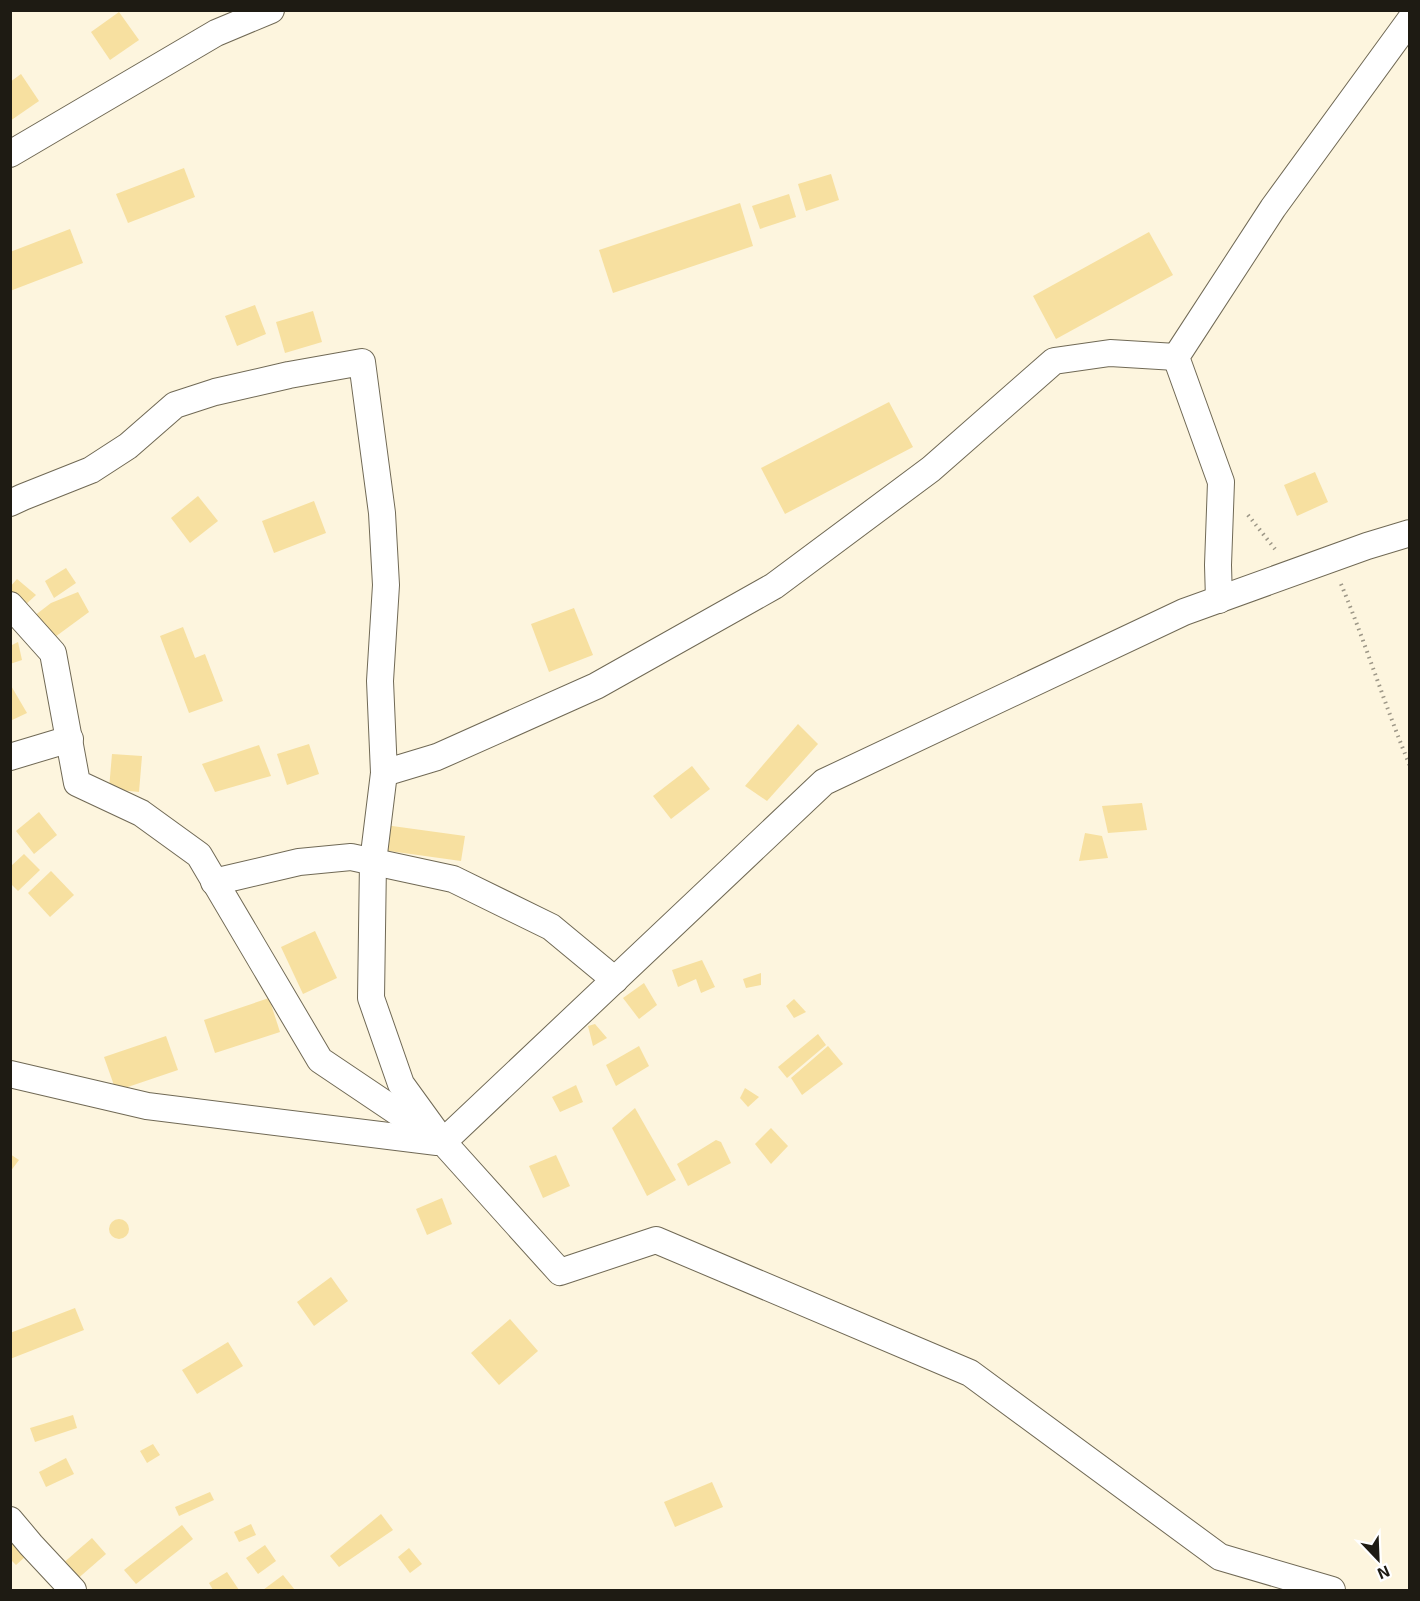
<svg xmlns="http://www.w3.org/2000/svg" width="1420" height="1601" font-family="'Exo 2',sans-serif">
<style>
.building{fill:#f7e0a0}
.lines{fill:none;stroke-linecap:round;stroke-linejoin:round}
.street-casing{stroke:#706955;stroke-width:28}
.path{stroke:#9d9787;stroke-width:4;stroke-dasharray:1.5 4.5;stroke-linecap:butt}
.street{stroke:#fff;stroke-width:26}
</style>
<rect width="100%" height="100%" fill="#fdf5de"/>
<g class="building">
<path d="M119,12L139,40L110,60L91,32Z"/>
<path d="M21,74L39,101L10,121V82Z"/>
<path d="M184,168L195,197L128,223L116,194Z"/>
<path d="M831,174L839,200L806,211L798,184Z"/>
<path d="M789,194L796,217L760,229L752,206Z"/>
<path d="M740,203L753,246L613,293L599,250Z"/>
<path d="M70,229L83,263L10,291V252Z"/>
<path d="M1149,232L1173,275L1056,339L1033,296Z"/>
<path d="M255,305L266,334L237,346L225,316Z"/>
<path d="M313,311L322,342L285,353L276,322Z"/>
<path d="M889,402L913,447L785,514L761,468Z"/>
<path d="M1315,472L1328,502L1297,516L1284,485Z"/>
<path d="M198,496L218,521L190,543L171,518Z"/>
<path d="M314,501L326,533L274,553L262,521Z"/>
<path d="M66,568L76,583L54,598L45,581Z"/>
<path d="M17,579L36,595L12,617L10,616V587Z"/>
<path d="M78,592L89,612L40,648L21,626L51,603Z"/>
<path d="M574,608L593,655L549,672L531,624Z"/>
<path d="M183,627L195,658L205,654L223,701L189,713L160,636Z"/>
<path d="M18,642L22,660L10,664V646Z"/>
<path d="M10,684L27,713L10,721Z"/>
<path d="M798,724L818,744L767,801L745,786Z"/>
<path d="M309,744L319,774L287,785L277,754Z"/>
<path d="M259,745L271,776L215,792L202,764Z"/>
<path d="M112,754L142,756L139,792L109,789Z"/>
<path d="M692,766L710,789L671,819L653,796Z"/>
<path d="M1142,803L1147,830L1108,833L1102,806Z"/>
<path d="M39,812L57,835L34,854L16,831Z"/>
<path d="M385,825L465,836L461,861L382,850Z"/>
<path d="M1085,833L1102,836L1108,858L1079,861Z"/>
<path d="M24,854L40,870L18,891L10,883V867Z"/>
<path d="M51,871L74,895L50,917L28,893Z"/>
<path d="M315,931L337,978L303,994L281,947Z"/>
<path d="M702,960L715,987L701,993L696,979L678,987L672,970Z"/>
<path d="M761,973V985L746,988L743,979Z"/>
<path d="M644,983L657,1005L639,1019L623,998Z"/>
<path d="M269,998L280,1032L215,1053L204,1020Z"/>
<path d="M794,999L806,1012L794,1018L786,1006Z"/>
<path d="M595,1024L607,1038L593,1046L588,1026Z"/>
<path d="M818,1034L826,1045L787,1078L778,1067Z"/>
<path d="M166,1036L178,1070L116,1091L104,1057Z"/>
<path d="M639,1046L649,1066L616,1086L606,1065Z"/>
<path d="M828,1046L843,1064L802,1095L791,1078Z"/>
<path d="M576,1085L583,1102L560,1112L552,1097Z"/>
<path d="M745,1088L759,1097L748,1107L740,1098Z"/>
<path d="M635,1108L676,1180L647,1196L612,1128Z"/>
<path d="M771,1128L788,1146L771,1164L755,1144Z"/>
<path d="M716,1140L721,1142L731,1163L688,1186L677,1164Z"/>
<path d="M10,1154L19,1160L10,1172Z"/>
<path d="M556,1155L570,1186L543,1198L529,1166Z"/>
<path d="M442,1198L452,1224L427,1235L416,1209Z"/>
<circle cx="119" cy="1229" r="10"/>
<path d="M331,1277L348,1301L314,1326L297,1302Z"/>
<path d="M75,1308L84,1330L10,1359V1333Z"/>
<path d="M510,1319L538,1351L499,1385L471,1353Z"/>
<path d="M228,1342L243,1366L197,1394L182,1370Z"/>
<path d="M73,1415L77,1428L35,1442L30,1428Z"/>
<path d="M153,1444L160,1455L147,1463L140,1451Z"/>
<path d="M66,1458L74,1474L46,1487L39,1472Z"/>
<path d="M712,1482L723,1507L675,1527L664,1502Z"/>
<path d="M210,1492L214,1500L179,1516L175,1507Z"/>
<path d="M381,1514L393,1530L339,1567L330,1556Z"/>
<path d="M251,1524L256,1535L239,1542L234,1532Z"/>
<path d="M182,1525L193,1539L136,1584L124,1570Z"/>
<path d="M10,1537L26,1556L16,1565L10,1559Z"/>
<path d="M92,1538L106,1554L75,1581L61,1565Z"/>
<path d="M265,1545L276,1561L258,1574L246,1558Z"/>
<path d="M409,1548L422,1564L410,1573L398,1557Z"/>
<path d="M227,1572L239,1590H213L209,1583Z"/>
<path d="M283,1575L295,1590H263Z"/>
</g>
<g class="lines">
<defs>
<g id="street">
<path d="M10,154L216,33L271,10"/>
<path d="M10,503L23,497L91,470L128,446L175,405L215,392L289,375L362,362L382,513L386,585L380,681L384,773L437,757L596,686L774,586L931,469L1054,361L1110,353L1176,357"/>
<path d="M1219,600L1218,565L1221,482L1176,357L1273,208L1410,20"/>
<path d="M10,605L53,653L77,783L141,813L199,855L320,1060L430,1134"/>
<path d="M10,757L70,739"/>
<path d="M384,773L373,862L371,998L401,1084L443,1142L560,1272L656,1240L970,1373L1220,1557L1332,1590"/>
<path d="M214,882L299,862L351,857L453,879L551,927L615,980"/>
<path d="M10,1074L147,1106L437,1142"/>
<path d="M443,1142L824,782L1184,612L1367,546L1410,533"/>
<path d="M10,1520L31,1545L73,1590"/>
</g>
</defs>
<use href="#street" class="street-casing"/>
<g class="path">
<path d="M1248,515L1275,549"/>
<path d="M1341,584C1366,644 1385,706 1410,766"/>
</g>
<use href="#street" class="street"/>
</g>
<rect width="1420" height="1601" fill="none" stroke="#1e1b13" stroke-width="24"/>
<g transform="translate(1378 1559) rotate(157)" stroke="#ffffff" stroke-width="4.5" paint-order="stroke">
<path d="M0-4.5L10 22L0 15L-10 22Z" fill="#1e1b13"/>
<text y="-9" font-size="16" font-weight="bold" text-anchor="middle" fill="#1e1b13">N</text>
</g>
</svg>
